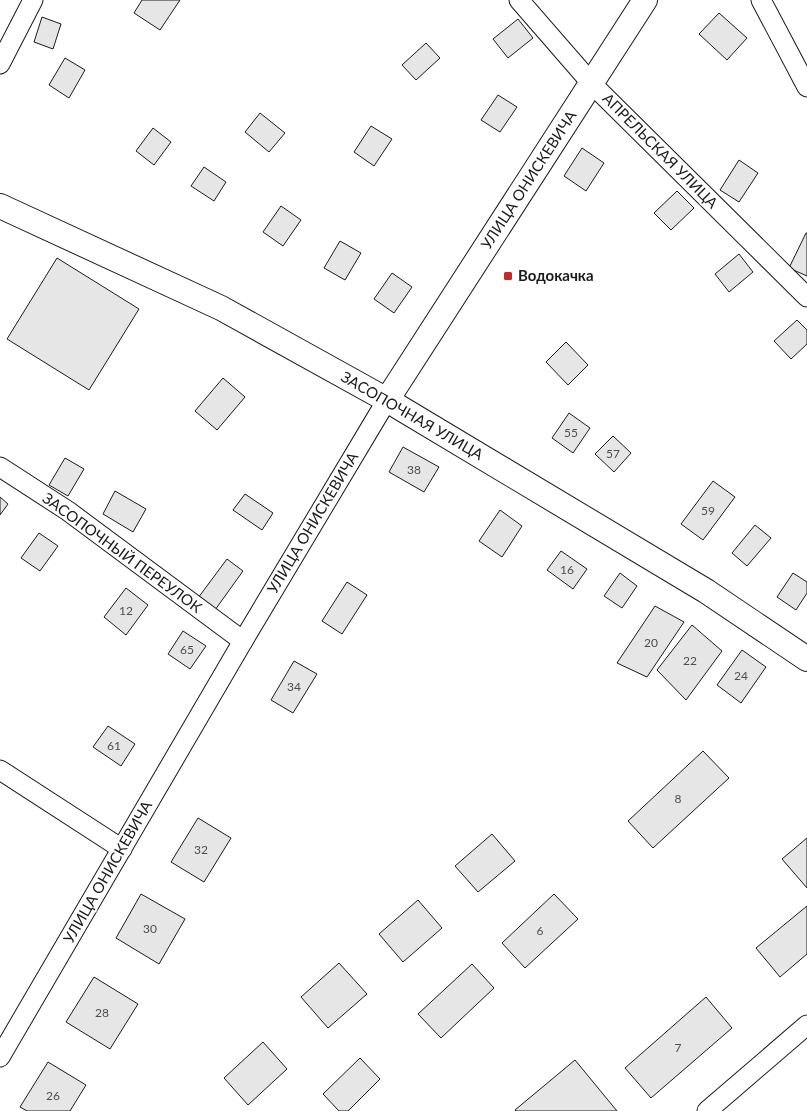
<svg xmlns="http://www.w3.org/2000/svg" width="807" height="1111" font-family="Lato,sans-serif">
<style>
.building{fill:#e6e6e6;stroke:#1a1a1a}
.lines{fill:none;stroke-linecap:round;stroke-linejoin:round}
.minor-casing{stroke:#1a1a1a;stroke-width:21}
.tertiary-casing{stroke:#1a1a1a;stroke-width:26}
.minor{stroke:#fff;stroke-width:19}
.tertiary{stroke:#fff;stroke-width:24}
.poi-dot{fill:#c62828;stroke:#fff;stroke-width:2}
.labels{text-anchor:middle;stroke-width:4;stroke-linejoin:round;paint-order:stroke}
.number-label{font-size:12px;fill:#4d4d4d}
.street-label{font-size:15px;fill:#1a1a1a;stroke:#fff}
.poi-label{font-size:15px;font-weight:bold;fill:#1a1a1a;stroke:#fff;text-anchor:start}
</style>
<rect width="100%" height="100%" fill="#fff"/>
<g class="building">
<path d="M142,0H180L160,30L134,13Z"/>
<path d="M719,13L747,38L727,60L699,34Z"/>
<path d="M42,17L61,24L53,49L34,42Z"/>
<path d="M518,19L533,38L508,58L493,39Z"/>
<path d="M426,43L440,58L416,80L402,65Z"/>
<path d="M65,58L85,70L69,98L49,85Z"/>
<path d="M498,95L517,107L500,132L481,120Z"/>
<path d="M260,113L285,133L269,152L245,132Z"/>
<path d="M371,126L392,139L374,166L354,152Z"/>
<path d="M153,128L171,142L154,165L136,151Z"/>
<path d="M582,148L604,163L586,191L564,176Z"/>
<path d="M739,160L758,173L739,202L720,190Z"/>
<path d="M204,167L226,182L214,201L191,186Z"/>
<path d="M677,191L694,208L671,230L654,213Z"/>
<path d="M281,206L301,220L283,246L263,232Z"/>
<path d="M806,233H807V276L789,268Z"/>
<path d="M340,241L361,253L345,280L324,268Z"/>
<path d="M739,254L753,272L729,292L715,274Z"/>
<path d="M57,258L139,309L89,390L7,339Z"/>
<path d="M392,273L412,287L394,313L374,299Z"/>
<path d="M797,320L807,330V344L791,359L774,341Z"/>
<path d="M566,342L588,365L568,385L546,362Z"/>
<path d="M223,378L245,397L217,430L195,411Z"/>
<path d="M569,413L590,428L573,453L552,438Z"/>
<path d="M613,436L631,453L614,472L595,454Z"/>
<path d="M403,447L439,467L424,492L389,472Z"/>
<path d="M65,458L84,469L68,496L49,485Z"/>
<path d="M713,481L735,497L703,540L681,524Z"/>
<path d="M115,491L146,509L133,532L103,514Z"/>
<path d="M245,494L273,513L262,530L233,510Z"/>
<path d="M0,497L8,504L0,515Z"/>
<path d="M500,510L522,526L502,557L479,541Z"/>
<path d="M755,525L771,538L747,566L732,553Z"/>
<path d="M39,533L58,546L40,571L21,558Z"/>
<path d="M561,551L587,569L573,589L547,570Z"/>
<path d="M227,559L243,571L215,610L198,598Z"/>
<path d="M620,573L637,586L622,608L604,596Z"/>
<path d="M793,573L807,582V593L796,610L777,597Z"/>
<path d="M347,582L367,595L342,634L322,621Z"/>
<path d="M126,588L148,605L126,635L104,617Z"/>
<path d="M655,606L684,622L647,677L617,663Z"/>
<path d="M692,625L722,651L686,700L657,670Z"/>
<path d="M183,631L206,646L190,669L168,654Z"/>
<path d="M742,650L766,667L741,703L717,685Z"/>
<path d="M294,661L317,674L293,713L271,700Z"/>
<path d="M108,726L135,744L121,766L93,747Z"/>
<path d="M703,751L729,778L653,848L628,821Z"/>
<path d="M198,818L231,838L204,882L171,862Z"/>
<path d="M492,834L515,861L478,892L455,866Z"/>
<path d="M807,838V888L782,859Z"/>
<path d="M141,894L185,919L159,964L116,938Z"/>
<path d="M554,894L578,919L525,968L502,943Z"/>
<path d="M418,900L442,928L403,962L379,934Z"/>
<path d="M807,906V954L780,977L756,948Z"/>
<path d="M339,963L367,994L328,1028L301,997Z"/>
<path d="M472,964L494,988L441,1038L418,1014Z"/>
<path d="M94,977L138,1004L110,1049L66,1022Z"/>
<path d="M706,997L732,1028L651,1098L625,1068Z"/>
<path d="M263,1042L287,1069L248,1105L224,1078Z"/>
<path d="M360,1058L380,1079L348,1111H339L323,1094Z"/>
<path d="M575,1060L617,1111H516L515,1110Z"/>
<path d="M48,1062L86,1085L70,1111H27L20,1107Z"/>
</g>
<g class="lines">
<defs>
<g id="minor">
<path d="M519,0L592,84L807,297"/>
<path d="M761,0L807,87"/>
<path d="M0,64L33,0"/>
<path d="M0,467L68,511L243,641"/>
<path d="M0,770L122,849"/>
<path d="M0,1057L243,641L387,400"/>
<path d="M707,1111L807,1025"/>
</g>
<g id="tertiary">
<path d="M0,206L221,308L387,400L706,591L807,659"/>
<path d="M387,400L645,0"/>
</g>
</defs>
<use href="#minor" class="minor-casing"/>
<use href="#tertiary" class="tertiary-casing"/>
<use href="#minor" class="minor"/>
<use href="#tertiary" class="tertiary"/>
</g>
<rect class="poi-dot" x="503" y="271" width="10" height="10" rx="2.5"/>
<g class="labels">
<g class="number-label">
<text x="571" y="437">55</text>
<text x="613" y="458">57</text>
<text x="414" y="474">38</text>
<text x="708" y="515">59</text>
<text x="567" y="574">16</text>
<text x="126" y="615">12</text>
<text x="651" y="647">20</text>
<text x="187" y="654">65</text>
<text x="690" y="665">22</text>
<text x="741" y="680">24</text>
<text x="294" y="691">34</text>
<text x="114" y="750">61</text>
<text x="678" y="803">8</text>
<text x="201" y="854">32</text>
<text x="150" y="933">30</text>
<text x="540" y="935">6</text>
<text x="102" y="1017">28</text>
<text x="678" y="1052">7</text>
<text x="53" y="1100">26</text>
</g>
<g class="street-label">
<text transform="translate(660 151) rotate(45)" y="5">АПРЕЛЬСКАЯ УЛИЦА</text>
<text transform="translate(529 180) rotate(-57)" y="5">УЛИЦА ОНИСКЕВИЧА</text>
<text transform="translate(412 416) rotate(30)" y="5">ЗАСОПОЧНАЯ УЛИЦА</text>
<text transform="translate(313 523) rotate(-59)" y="5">УЛИЦА ОНИСКЕВИЧА</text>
<text transform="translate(122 553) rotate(36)" y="5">ЗАСОПОЧНЫЙ ПЕРЕУЛОК</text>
<text transform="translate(108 872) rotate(-60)" y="5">УЛИЦА ОНИСКЕВИЧА</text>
</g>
<g class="poi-label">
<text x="518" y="281">Водокачка</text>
</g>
</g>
</svg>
